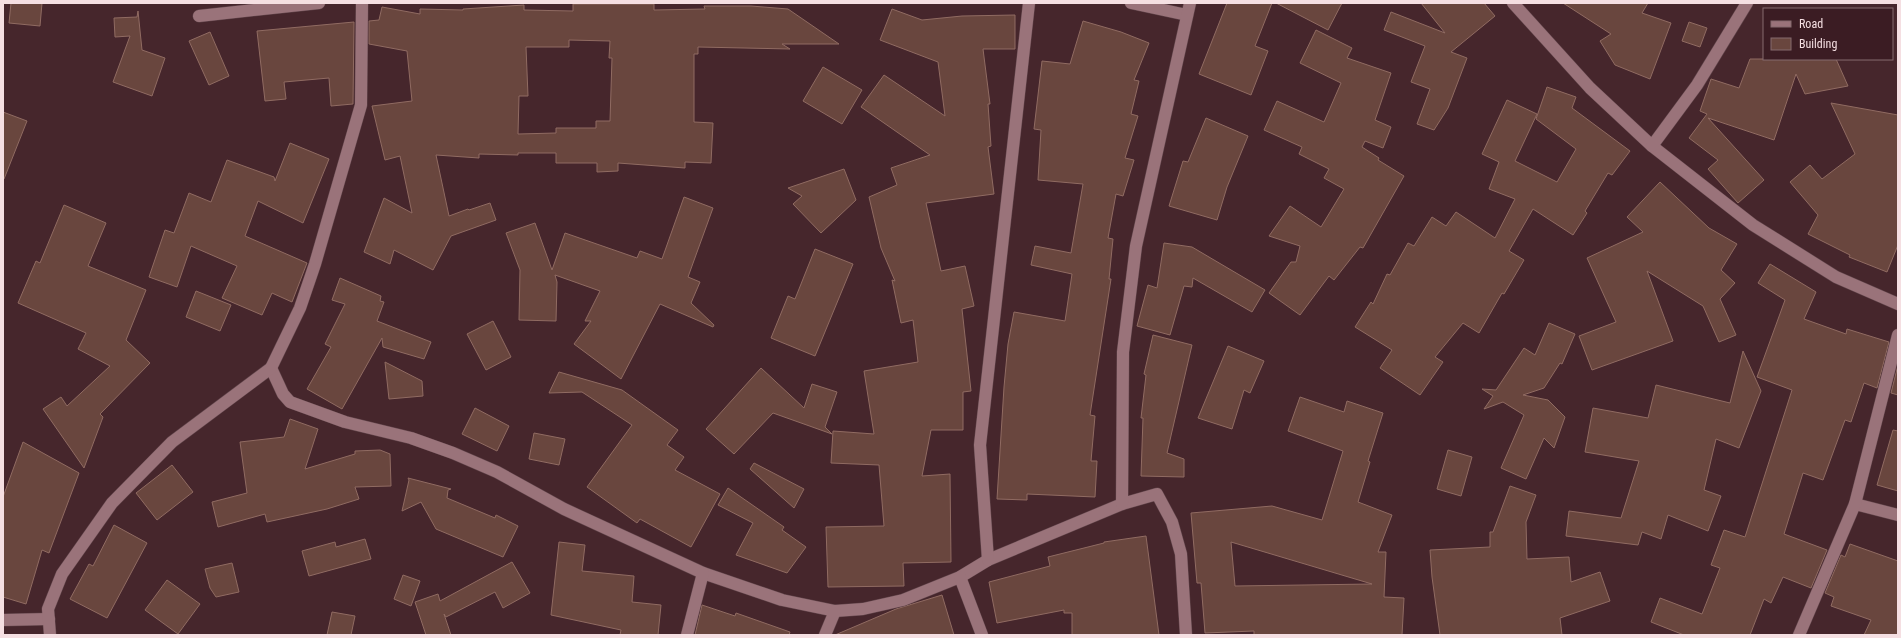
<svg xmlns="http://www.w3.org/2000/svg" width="1901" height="638" font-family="'Roboto Condensed',sans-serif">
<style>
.building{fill:#69463e;stroke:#906b62;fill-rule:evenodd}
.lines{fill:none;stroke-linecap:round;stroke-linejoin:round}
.street-casing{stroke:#60444a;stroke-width:13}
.street{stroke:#9a737a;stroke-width:12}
</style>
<rect width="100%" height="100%" fill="#46262c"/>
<g class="building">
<path d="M11,3H42L40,26L9,23Z"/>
<path d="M1227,3H1272L1255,46L1268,51L1251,95L1199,74Z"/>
<path d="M1276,3H1342L1328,30Z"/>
<path d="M1421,3H1484L1495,16L1451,52L1467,58L1448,108L1434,130L1417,124L1430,89L1411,82L1425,46L1384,30L1391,12L1445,33Z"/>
<path d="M1563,3H1648L1642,13L1671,23L1650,79L1615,65L1600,41L1611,34Z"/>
<path d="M573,4H654V10L705,9L704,6H751L788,9L839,44H782L790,49L698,47V54H694V122L713,123L711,163L685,162V168L618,163V171L597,172V163H556V153H518V155L479,154V158L436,155L449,216L468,209L469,210L490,203L496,220L451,236L433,270L394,250L390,264L364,252L384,198L412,213L400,156L385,160L372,106L412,101L407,51L369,44V21L379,20L382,7L420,14V9L463,10V9L524,5V10L573,11ZM569,40L610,41L609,58H612L610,121H596V128H556V133L518,134L519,96H528L526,47H569Z"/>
<path d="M892,9L922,20L962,16L1015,15V49H983L990,104H988L991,146L988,147L994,194L926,203L941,271L965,266L974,306L962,309L971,391L963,392V430H931L922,476L950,474L951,562L903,563L904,586L828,587L826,527L884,526L879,465L831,463L833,431L874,434L864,371L918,362L913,320L901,323L892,280L895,281L881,248L869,197L897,185L891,168L930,155L861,107L884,75L945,116L938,62L880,40Z"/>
<path d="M138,11L142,50L165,58L152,96L113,82L130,36L115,37L114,18L137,17Z"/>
<path d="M1083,21L1121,32L1149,43L1134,80L1139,81L1131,114L1138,116L1125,158L1134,160L1123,196L1116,194L1108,238L1113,239L1109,279H1111L1090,415L1095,416L1091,461H1097L1095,497L1027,494V500L997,499L1004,387L1008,344L1014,312L1065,321L1072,274L1031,265L1035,246L1071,253L1083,184L1038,180L1041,130L1034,129L1042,61L1070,64Z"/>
<path d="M354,22L353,104L331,106L329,78L284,82L286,99L265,101L257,31Z"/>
<path d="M1689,22L1707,28L1700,47L1682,41Z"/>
<path d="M1316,30L1352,48L1347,58L1391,73L1375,120L1391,127L1383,148L1365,141L1362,147L1379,158L1378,160L1404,176L1363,248L1360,247L1334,280L1329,276L1300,315L1269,293L1291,262H1296L1300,246L1269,236L1290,206L1321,227L1344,189L1324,178L1329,169L1299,154L1302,147L1264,130L1277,101L1324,122L1341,83L1300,63Z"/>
<path d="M210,32L229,76L209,85L189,41Z"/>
<path d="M1750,59H1836L1848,86L1805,94L1796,74L1774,140L1708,118L1764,180L1738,203L1708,169L1718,160L1689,138L1707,114L1700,111L1711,79L1739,88Z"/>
<path d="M823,67L862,90L842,124L803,101Z"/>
<path d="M1547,87L1576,97L1572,108L1630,151L1612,175L1608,173L1585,211L1587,213L1573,235L1533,209L1509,251L1524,260L1504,294L1502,293L1479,333L1463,323L1435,357L1443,362L1420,395L1380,368L1392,350L1355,327L1371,302L1373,304L1387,274L1390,275L1408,243L1414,246L1432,217L1446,226L1456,212L1495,238L1515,199L1489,189L1499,162L1482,154L1507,100L1537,114L1515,161L1557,182L1576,149L1536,119Z"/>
<path d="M1831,103L1898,115V245L1887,272L1849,257L1850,255L1808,234L1818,215L1790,182L1810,165L1822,179L1855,154Z"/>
<path d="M3,112L27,121L4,179H3Z"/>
<path d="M1206,118L1248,136L1227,187L1217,220L1169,206L1183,161L1188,162Z"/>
<path d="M290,143L329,159L303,223L258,201L245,236L307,263L292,302L272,293L262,315L222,298L237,266L191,246L177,287L149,277L165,230L174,233L189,193L211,202L227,160L274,177L275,181Z"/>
<path d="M844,169L856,200L821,233L793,204L802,196L788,188Z"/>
<path d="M1660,182L1709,228L1737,244L1721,270L1735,283L1720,299L1736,335L1719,342L1703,306L1647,271L1673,341L1592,370L1579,336L1616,322L1587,258L1643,232L1627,217Z"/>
<path d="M684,197L713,208L688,277L700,282L691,303L714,325L713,327L660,304L621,379L574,344L591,321H585L600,291L555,275L557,282L556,321L519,320L520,270L506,233L535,223L552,270L565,233L637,258L640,251L662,259Z"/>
<path d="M64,205L106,223L88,266L146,290L126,340L150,363L100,414L103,417L84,468L43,409L61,397L67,406L110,366L78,349L86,333L18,303L36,261L40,263Z"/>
<path d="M1164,243L1192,247L1265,290L1252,312L1193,278L1192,287L1184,286L1170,335L1137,326L1148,285L1157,288Z"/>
<path d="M815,249L853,264L815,356L771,338L788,296L795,299Z"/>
<path d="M1770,264L1816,292L1804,319L1846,334L1847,329L1889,342L1877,388L1864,383L1851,422L1845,420L1823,480L1803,473L1784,534L1827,550L1811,588L1783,577L1771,603L1764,599L1750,635H1684L1651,622L1660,598L1702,614L1720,568L1711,565L1724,530L1745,537L1792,390L1757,377L1785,300L1758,283Z"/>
<path d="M340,278L381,296L380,301L384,302L377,321L431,342L424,359L383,347L382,338L342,409L307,389L331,347L325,344L345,304L332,300Z"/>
<path d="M196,291L231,305L220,331L186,317Z"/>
<path d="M493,321L511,357L486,370L467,334Z"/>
<path d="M1549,323L1575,334L1562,364L1560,363L1544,388L1523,395L1548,400L1565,417L1554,448L1544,438L1526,479L1501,468L1524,415L1503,402L1484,409L1493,396L1482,389L1496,390L1524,348L1535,355Z"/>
<path d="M1153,335L1192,345L1167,453L1184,459V477L1141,476L1143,418H1141L1146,375L1144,374Z"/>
<path d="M1228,346L1264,361L1250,393L1244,390L1232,429L1198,418Z"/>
<path d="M1743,351L1761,391L1739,448L1716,439L1704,490L1721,496L1708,531L1668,515L1661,539L1642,532L1638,545L1566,536L1569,511L1621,518L1639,461L1585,452L1593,408L1648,418L1656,385L1730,403Z"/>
<path d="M385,362L422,381L423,396L389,399Z"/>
<path d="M1898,365V395L1891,393Z"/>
<path d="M761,368L804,408L812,384L837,392L825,427L832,434L773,413L734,454L706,429Z"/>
<path d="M559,372L622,390L678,430L667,445L684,457L675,470L720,494L691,547L640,519L637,523L587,487L632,425L582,392L549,393Z"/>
<path d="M1300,397L1344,412L1347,401L1383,413L1368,461L1370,462L1358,502L1392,515L1378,552H1386L1384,597L1404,598L1402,635H1254V631L1205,633L1201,583H1197L1191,513L1272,506L1322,520L1343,451L1288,431ZM1231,542L1372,584L1235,586Z"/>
<path d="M475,408L509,426L497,451L462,434Z"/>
<path d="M290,419L318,429L305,469L355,454V451L380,450L390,454L391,486L355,487L359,499L327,509L267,522L265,514L218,527L212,502L247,493L240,442L284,437Z"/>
<path d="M1893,430L1898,431V491L1877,485Z"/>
<path d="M534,433L565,439L559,465L529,459Z"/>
<path d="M23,442L79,473L49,553L42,550L26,604L3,597V497Z"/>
<path d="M1448,450L1472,457L1461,496L1437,489Z"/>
<path d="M754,463L804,489L794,508L750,469Z"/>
<path d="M172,465L193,492L157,520L136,493Z"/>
<path d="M408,478L451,489L448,490L447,498L495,518L496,515L518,526L503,557L436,529L421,502L402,511L409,480Z"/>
<path d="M1510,486L1536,495L1526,522L1527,559L1569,557L1571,582L1600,572L1610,601L1560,618L1562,635H1440L1432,577L1430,550L1490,547V532H1493Z"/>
<path d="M728,488L784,527L782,530L806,547L787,573L736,555L753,523L718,505Z"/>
<path d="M114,525L147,543L107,618L70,599L89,564L93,566Z"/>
<path d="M1146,536L1159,635H1072V613H1064V610L997,623L989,582L1050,566L1048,557L1104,543V542Z"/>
<path d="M365,539L371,559L309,576L302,551L335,542L336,547Z"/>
<path d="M559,542L585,545L582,571L634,576L632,602L661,605L658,635H620L621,630L551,615Z"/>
<path d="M1850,544L1898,561V635H1864L1871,620L1831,606L1834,597L1825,593L1841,555L1845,557Z"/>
<path d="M512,562L530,593L503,608L495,592L446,617L444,614L451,635H426L415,602L438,594L440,601Z"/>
<path d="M232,563L239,592L216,597L210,588L205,569Z"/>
<path d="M403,575L420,581L411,606L394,599Z"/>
<path d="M167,580L200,604L178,634L145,610Z"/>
<path d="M942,595L954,635H835L896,609Z"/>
<path d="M702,605L735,616L736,613L790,632L789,635H695Z"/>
<path d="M332,612L355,616L351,635H327Z"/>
</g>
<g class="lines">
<defs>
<g id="street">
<path d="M1131,3L1187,15"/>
<path d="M1513,3L1590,88L1652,146L1753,225L1836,277L1898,304"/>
<path d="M199,16L319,3"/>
<path d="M1652,146L1697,85L1747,3"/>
<path d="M271,368L283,394L290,402L345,422L411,438L453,453L497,472L564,509L703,573L782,600L835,611L863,609L903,600L960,577L988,560L1122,504L1157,494L1172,522L1181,554L1186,635"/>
<path d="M1122,504L1123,352L1136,246L1190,3"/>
<path d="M1855,504L1898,515"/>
<path d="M988,560L980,445L1029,3"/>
<path d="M960,577L982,635"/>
<path d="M3,620L49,619"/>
<path d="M50,635L48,609L62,574L112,503L172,442L271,368L300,308L315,264L361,105L362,3"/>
<path d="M687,635L703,573"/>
<path d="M825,635L835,611"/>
<path d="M1799,635L1855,504L1898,335"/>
</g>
</defs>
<use href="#street" class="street-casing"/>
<use href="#street" class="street"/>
</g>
<rect width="1901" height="638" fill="none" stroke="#f5dfe2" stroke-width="8"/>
<rect x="1763" y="8" width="130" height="52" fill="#3b1c23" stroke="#856a6f"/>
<rect x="1771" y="21" width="20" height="6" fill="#9a737a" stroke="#856a6f"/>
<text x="1799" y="28" font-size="12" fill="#f5dfe2">Road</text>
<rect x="1771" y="38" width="20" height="12" fill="#69463e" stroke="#856a6f"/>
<text x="1799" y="48" font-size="12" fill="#f5dfe2">Building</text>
</svg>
